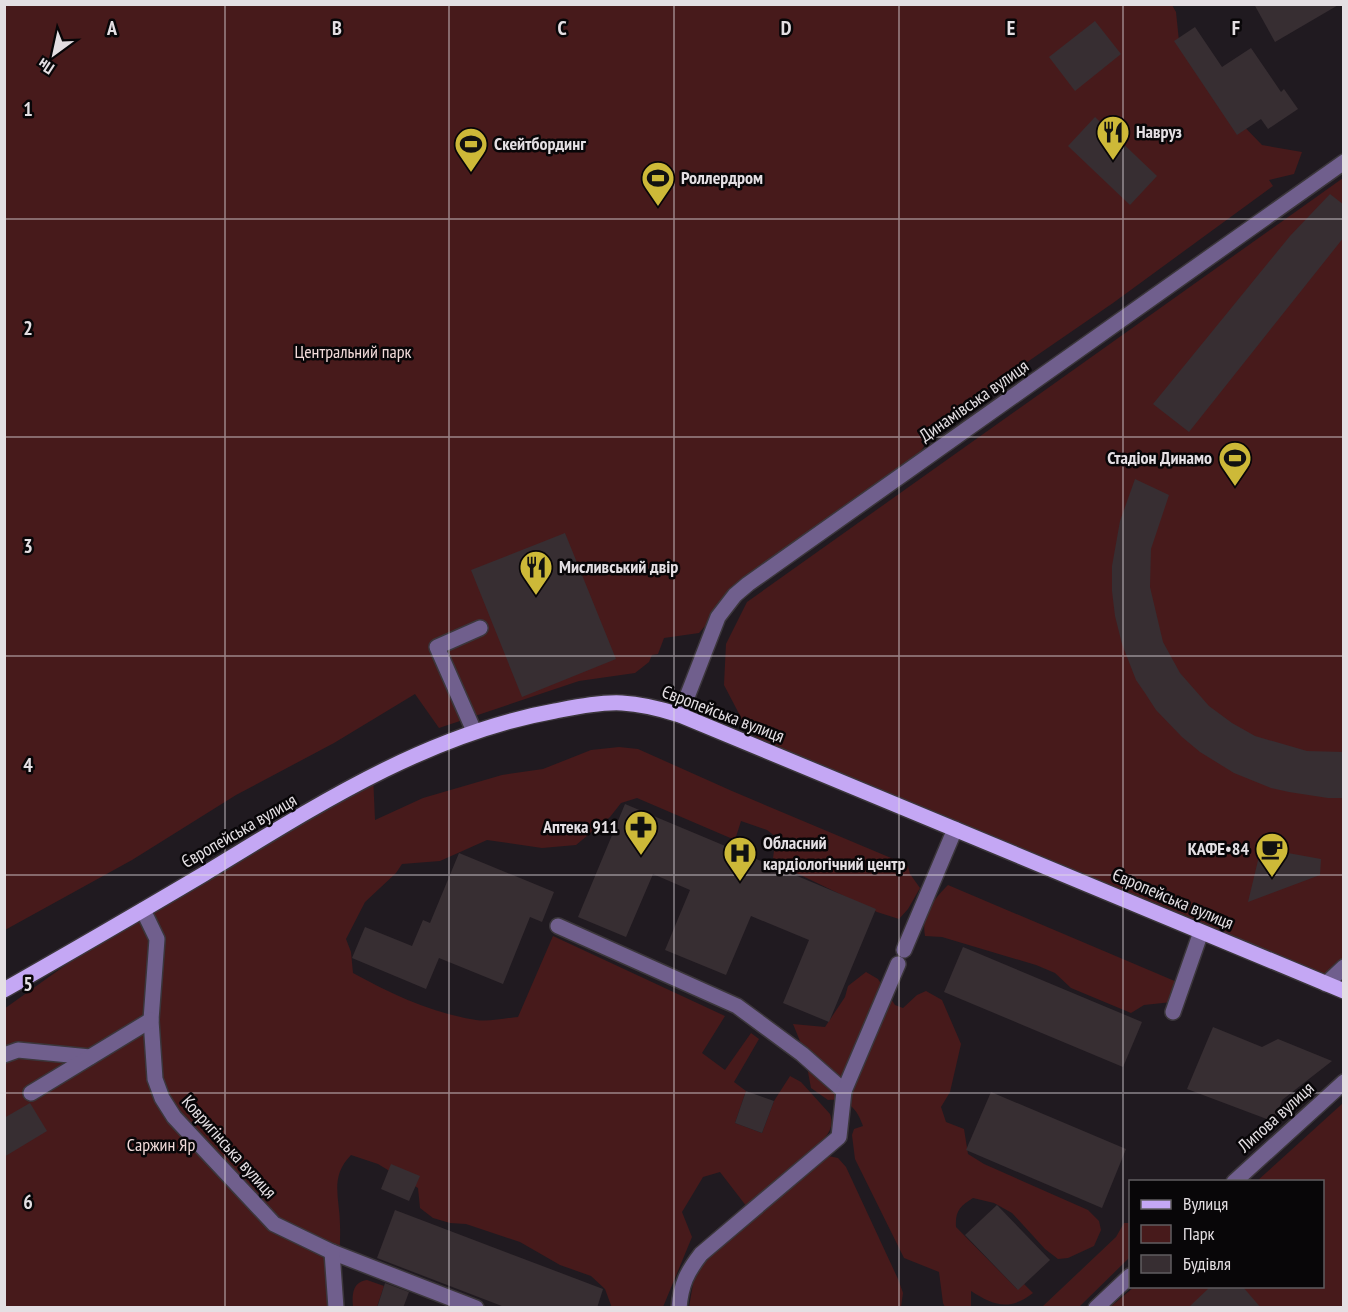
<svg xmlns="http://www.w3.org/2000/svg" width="1348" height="1312" font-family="'PT Sans Narrow',sans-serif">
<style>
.green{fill:#471a1b}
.building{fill:#372e32}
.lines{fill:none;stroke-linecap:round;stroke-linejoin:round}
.minor-casing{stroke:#3b363b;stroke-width:18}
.major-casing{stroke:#3b363b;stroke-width:18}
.minor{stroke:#705f8d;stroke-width:15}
.major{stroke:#c4a7f4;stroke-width:15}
.grid{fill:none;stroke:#e4dfe3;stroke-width:1.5;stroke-opacity:0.55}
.labels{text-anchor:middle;stroke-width:5;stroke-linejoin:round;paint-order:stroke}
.poi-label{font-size:18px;font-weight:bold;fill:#e4dfe3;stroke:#080608;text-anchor:start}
.park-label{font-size:18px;fill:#f1dad9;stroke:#080608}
.street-label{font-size:18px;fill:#e4dfe3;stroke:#080608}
.grid-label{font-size:20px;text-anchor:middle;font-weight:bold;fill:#e4dfe3;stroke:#080608;stroke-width:5;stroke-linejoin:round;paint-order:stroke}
</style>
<rect width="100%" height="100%" fill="#201a20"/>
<g class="green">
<path d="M5,5H1172L1176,12L1179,41L1232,114L1262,145L1302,152L1294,174L1269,180L1273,186L1113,303L936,425L917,458L748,576L699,633L664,638L658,654L652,655L649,662L635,673L579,681L439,728L415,694L334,743L236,795L132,860L5,930Z"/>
<path d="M1343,178V985L791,765L747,729L724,685L726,644L747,602Z"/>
<path d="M619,747L638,749L732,791L903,863L908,866L910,874L920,888L908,909L899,919L877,912L784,867L773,858L776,837L767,830L741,821L735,840L637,798L621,803L610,817L576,845L542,848L487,840L440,861L402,864L396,873L365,902L346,939L351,952L353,973C391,994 432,1013 476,1020C489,1022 505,1018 518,1017L553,936L725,1016L702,1053L725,1070L751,1033L759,1039L734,1082L746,1091L735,1123L762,1133L774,1101L790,1076L801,1082L830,1114C836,1131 822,1141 810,1152L838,1158L846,1167L898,1279L903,1293L901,1307H689L694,1278L703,1263L746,1225L747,1207L720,1172L703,1177L682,1212L692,1237L663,1307L612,1308L605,1289L591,1276L560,1265L520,1242L466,1224L450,1223L433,1218L420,1208L418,1188L378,1164L351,1155C329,1177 340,1199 340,1225C341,1251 337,1283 328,1307H5L4,1009L143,910L373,775L375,820L423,798L502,775L543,769L591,750Z"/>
<path d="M948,885L1177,982L1172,1002L1144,1005L1131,1013L1071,988L1055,973L1036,965L942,937L925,936C921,915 934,899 948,885Z"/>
<path d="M866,972L878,979L895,1005L903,1008L917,995L926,991L942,1000L961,1044L950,1092L941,1107L946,1122L964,1129L968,1154L984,1164L1088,1210L1099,1221L1101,1230L1094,1246L1068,1258L1058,1259L1045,1249L1012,1213L994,1203L973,1198C960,1206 955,1211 956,1227L1017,1289L1024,1284L1033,1293C1010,1311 994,1306 971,1291V1307H945L943,1303L939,1272L904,1258L855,1159L852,1135L854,1129L863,1126C857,1108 847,1098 828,1100L811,1088L804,1051L793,1024L825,1027L845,997L848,986Z"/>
<path d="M1343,1103V1307L1109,1308L1134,1287L1322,1286V1182L1257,1181Z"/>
<path d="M1124,1223H1130V1257L1079,1307H1042L1116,1237Z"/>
<path d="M367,1280L384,1286L377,1307H353C352,1295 352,1282 367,1280Z"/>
</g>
<g class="building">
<path d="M1254,4H1340L1275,42Z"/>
<path d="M1095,21L1121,54L1075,91L1049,57Z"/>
<path d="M1195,27L1222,67L1251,48L1281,92L1284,89L1298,109L1268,129L1261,119L1237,135L1174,41Z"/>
<path d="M1095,117L1157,176L1130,205L1068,146Z"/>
<path d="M1330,194L1344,205V237L1189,432L1153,404L1290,236Z"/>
<path d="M1135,479L1169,495L1151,549L1150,587L1163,642L1180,673L1209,706L1232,723L1255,736L1307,751L1344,752V798H1328L1289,792L1271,788L1234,773L1200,752L1182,737L1156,710L1145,693L1136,680L1122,644L1115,616L1112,591V566L1120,521Z"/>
<path d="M565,533L616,659L522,697L471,570Z"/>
<path d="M625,804L876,909L829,1022L783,1003L809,940L751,916L726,975L665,950L690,890L653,874L626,937L578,917Z"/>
<path d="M1261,848L1321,859L1320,875L1248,902Z"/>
<path d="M459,853L554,892L542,922L530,917L503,984L439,958L426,989L352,958L365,927L412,946L423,920L430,923Z"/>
<path d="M963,947L1142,1022L1123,1067L944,992Z"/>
<path d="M1213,1027L1262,1047L1278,1039L1332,1061L1282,1100L1275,1122L1187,1089Z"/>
<path d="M746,1091L774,1101L762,1133L735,1123Z"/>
<path d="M991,1092L1126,1149L1102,1208L966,1150Z"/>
<path d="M30,1103L47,1131L4,1157V1118Z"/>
<path d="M391,1164L420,1176L409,1201L381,1189Z"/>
<path d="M997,1205L1050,1260L1018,1290L965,1235Z"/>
<path d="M395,1210L603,1289L597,1308H507L377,1258Z"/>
<path d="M385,1283L409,1292L403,1308H377Z"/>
<path d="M1210,1287H1243L1261,1308H1188Z"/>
</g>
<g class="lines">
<defs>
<g id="minor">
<path d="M680,715L718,617L735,595L748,584L1344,162"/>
<path d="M474,731L437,647L480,628"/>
<path d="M143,910L157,939L151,1020L155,1079L162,1098L174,1117L274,1224L332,1252L476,1308"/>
<path d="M558,926L737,1006L802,1054L844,1091"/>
<path d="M904,950L955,829"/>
<path d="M1326,984L1344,967"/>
<path d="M1173,1012L1201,932"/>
<path d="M4,1055L18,1050L90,1057"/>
<path d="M31,1093L151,1020"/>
<path d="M1234,1182L1344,1082"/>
<path d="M332,1252L336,1308"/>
<path d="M679,1308C681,1284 687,1272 701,1254L839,1137L844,1091L898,964"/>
<path d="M1096,1308L1130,1276"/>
</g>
<path id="major" d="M4,990C71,952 138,913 204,874C314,807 426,734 555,711C576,707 600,702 622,703C642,704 661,709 680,715L1344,991"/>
</defs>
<use href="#minor" class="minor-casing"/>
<use href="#major" class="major-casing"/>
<use href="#minor" class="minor"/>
<use href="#major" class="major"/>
</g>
<path class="grid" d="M225,4V1308M449,4V1308M674,4V1308M899,4V1308M1123,4V1308M4,219H1344M4,437H1344M4,656H1344M4,875H1344M4,1093H1344"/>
<defs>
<symbol id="restaurant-pin" viewBox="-11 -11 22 30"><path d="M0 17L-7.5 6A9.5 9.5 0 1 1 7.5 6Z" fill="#cdb938" stroke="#080608"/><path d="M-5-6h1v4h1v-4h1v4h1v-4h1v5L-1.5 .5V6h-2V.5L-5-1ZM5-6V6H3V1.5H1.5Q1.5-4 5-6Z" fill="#111"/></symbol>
<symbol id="stadium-pin" viewBox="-11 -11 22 30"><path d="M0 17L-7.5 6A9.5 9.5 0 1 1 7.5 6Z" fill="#cdb938" stroke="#080608"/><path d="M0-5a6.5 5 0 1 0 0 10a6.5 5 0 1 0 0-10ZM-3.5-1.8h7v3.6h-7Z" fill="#111"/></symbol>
<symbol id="pharmacy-pin" viewBox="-11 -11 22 30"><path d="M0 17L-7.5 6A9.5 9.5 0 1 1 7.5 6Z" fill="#cdb938" stroke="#080608"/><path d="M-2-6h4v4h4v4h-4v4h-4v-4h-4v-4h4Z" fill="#111"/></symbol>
<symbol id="cafe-pin" viewBox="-11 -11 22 30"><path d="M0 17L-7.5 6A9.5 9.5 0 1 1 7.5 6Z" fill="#cdb938" stroke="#080608"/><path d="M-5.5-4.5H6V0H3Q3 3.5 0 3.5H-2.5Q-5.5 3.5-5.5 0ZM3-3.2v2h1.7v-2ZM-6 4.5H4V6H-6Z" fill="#111"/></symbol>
<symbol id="hospital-pin" viewBox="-11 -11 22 30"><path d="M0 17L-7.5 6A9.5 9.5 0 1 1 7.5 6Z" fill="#cdb938" stroke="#080608"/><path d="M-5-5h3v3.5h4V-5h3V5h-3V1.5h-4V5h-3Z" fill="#111"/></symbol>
</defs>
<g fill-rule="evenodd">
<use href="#restaurant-pin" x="1094" y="113" width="38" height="52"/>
<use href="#stadium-pin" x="452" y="125" width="38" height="52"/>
<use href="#stadium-pin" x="639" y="159" width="38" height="52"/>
<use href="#stadium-pin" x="1216" y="439" width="38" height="52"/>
<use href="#restaurant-pin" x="517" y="548" width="38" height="52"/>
<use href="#pharmacy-pin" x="622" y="808" width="38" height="52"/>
<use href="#cafe-pin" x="1253" y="830" width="38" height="52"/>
<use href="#hospital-pin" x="721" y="834" width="38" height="52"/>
</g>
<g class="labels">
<g class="poi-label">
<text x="1136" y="138">Навруз</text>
<text x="494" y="150">Скейтбординг</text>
<text x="681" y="184">Роллердром</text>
<text x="1212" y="464" text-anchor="end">Стадіон Динамо</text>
<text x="559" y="573">Мисливський двір</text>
<text x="618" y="833" text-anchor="end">Аптека 911</text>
<text x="763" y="849">Обласний<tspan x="763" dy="21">кардiологiчний центр</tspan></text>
<text x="1249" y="855" text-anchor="end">КАФЕ•84</text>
</g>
<g class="park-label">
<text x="353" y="358">Центральний парк</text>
<text x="161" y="1151">Саржин Яр</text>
</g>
<g class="street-label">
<text transform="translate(974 401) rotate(-35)" y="6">Динамівська вулиця</text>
<text transform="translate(723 714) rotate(21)" y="6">Європейська вулиця</text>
<text transform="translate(239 831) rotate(-30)" y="6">Європейська вулиця</text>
<text transform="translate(1173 899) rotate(23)" y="6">Європейська вулиця</text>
<text transform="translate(1276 1117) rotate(-42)" y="6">Липова вулиця</text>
<text transform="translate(229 1147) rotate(48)" y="6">Ковригінська вулиця</text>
</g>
</g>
<g class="grid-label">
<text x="112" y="35">A</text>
<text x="337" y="35">B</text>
<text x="562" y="35">C</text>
<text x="786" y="35">D</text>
<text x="1011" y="35">E</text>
<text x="1236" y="35">F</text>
<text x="28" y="116">1</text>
<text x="28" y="335">2</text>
<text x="28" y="553">3</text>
<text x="28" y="772">4</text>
<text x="28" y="991">5</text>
<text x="28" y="1209">6</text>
</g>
<rect width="1348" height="1312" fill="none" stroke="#e4dfe3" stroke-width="12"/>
<rect x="1129" y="1180" width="195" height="108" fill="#080608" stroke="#605d60" stroke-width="1.5"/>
<rect x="1141" y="1200" width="30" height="9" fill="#c4a7f4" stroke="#605d60" stroke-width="1.5"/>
<text x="1183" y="1210" font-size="18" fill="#e4dfe3">Вулиця</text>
<rect x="1141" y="1225" width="30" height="18" fill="#471a1b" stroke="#605d60" stroke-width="1.5"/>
<text x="1183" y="1240" font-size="18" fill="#e4dfe3">Парк</text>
<rect x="1141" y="1255" width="30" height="18" fill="#372e32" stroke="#605d60" stroke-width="1.5"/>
<text x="1183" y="1270" font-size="18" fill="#e4dfe3">Будівля</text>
<g transform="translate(54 54) rotate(213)" stroke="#080608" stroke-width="4.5" paint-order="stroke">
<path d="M0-4.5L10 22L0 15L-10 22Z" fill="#e4dfe3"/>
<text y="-9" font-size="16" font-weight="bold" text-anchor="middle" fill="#e4dfe3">Пн</text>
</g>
</svg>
